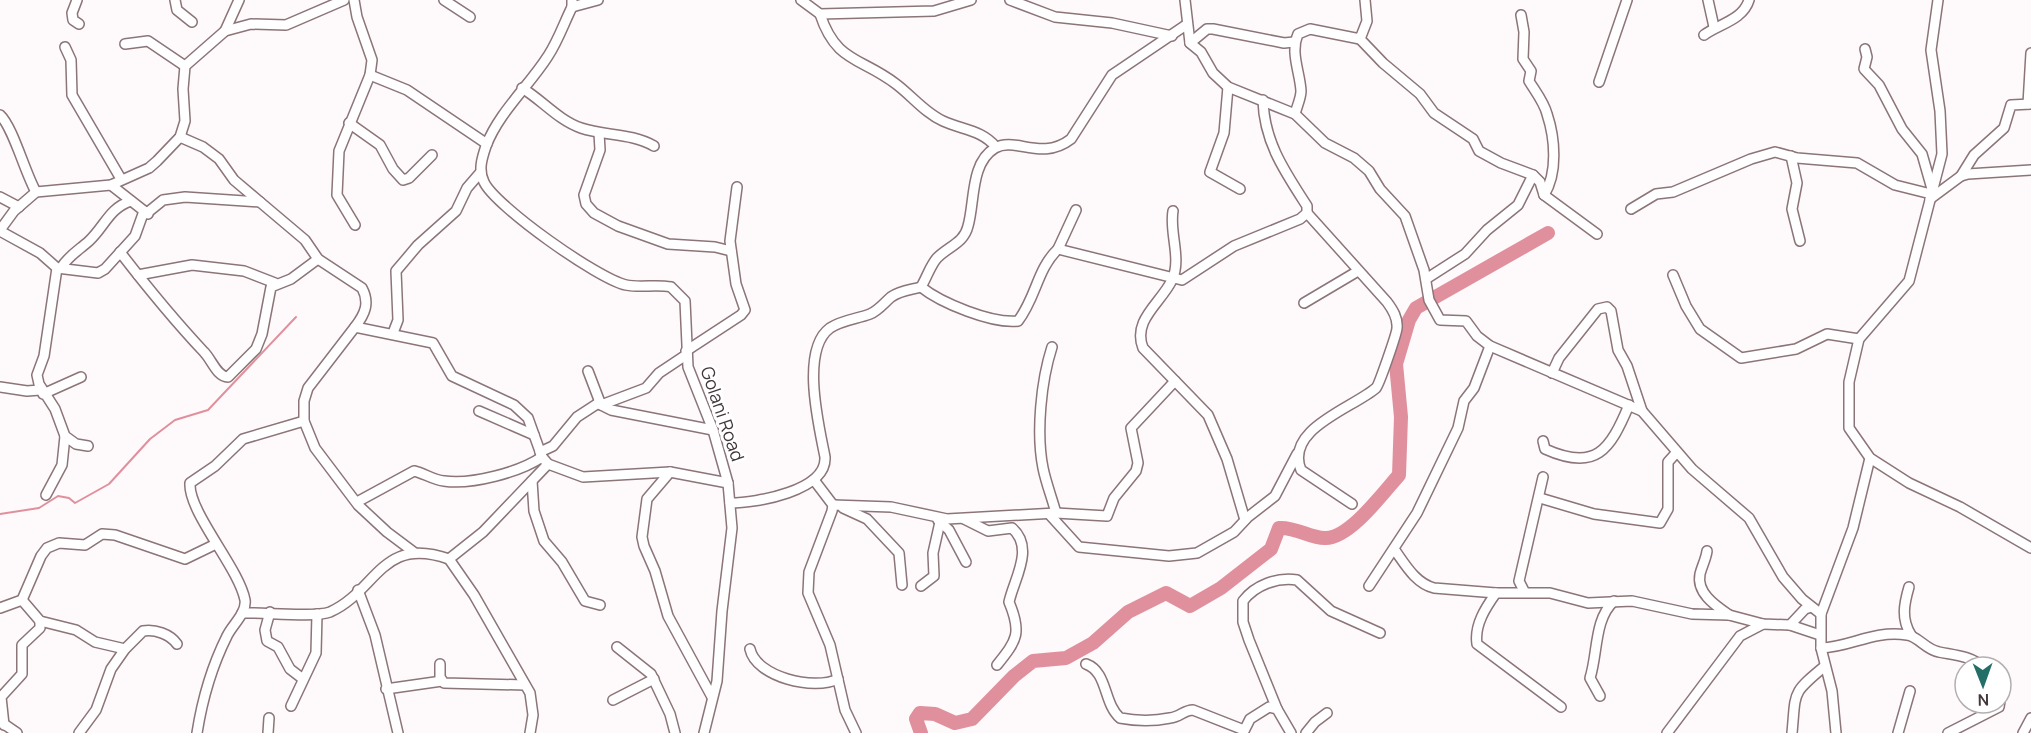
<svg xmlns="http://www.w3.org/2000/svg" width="2031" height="733" font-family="Manrope,sans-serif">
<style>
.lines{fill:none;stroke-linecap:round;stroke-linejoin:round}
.stream{stroke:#e0909d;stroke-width:2}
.river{stroke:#e0909d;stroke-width:14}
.minor-casing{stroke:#8b7578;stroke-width:12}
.minor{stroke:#fff;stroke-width:9}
.labels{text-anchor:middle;stroke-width:6;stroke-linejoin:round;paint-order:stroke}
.street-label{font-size:18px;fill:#423839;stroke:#fff}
</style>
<rect width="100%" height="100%" fill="#fef9fa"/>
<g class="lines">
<path class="stream" d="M0,514L39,508L58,496L69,498L75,503L109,484L150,439L175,420L208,410L296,317"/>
<path class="river" d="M921,733L916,719L920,713L935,714L955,723L972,719L1014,676L1033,661L1066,658L1093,643L1128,612L1166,593L1190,606L1221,588L1271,549L1279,528C1297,527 1309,538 1325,538C1349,539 1383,493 1399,475L1401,417L1396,364L1409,320L1416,308L1548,233"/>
<defs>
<g id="minor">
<path d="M77,0L72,13L73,20L79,24"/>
<path d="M175,0L177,10L192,22"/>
<path d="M354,0L357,17L372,60L370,75L339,151L337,195L355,225"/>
<path d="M444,0L470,17"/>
<path d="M572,0V7C564,23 558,41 548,56C529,86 499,112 486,146C482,158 478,170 484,182C495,206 598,279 626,285C641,288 656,284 671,287L685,301L688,367L713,430L728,483L732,528L722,611L717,681L704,733"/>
<path d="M801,0L820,14L934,11L971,0"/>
<path d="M1010,0L1055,17L1112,23L1172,36"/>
<path d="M1185,0L1190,43L1201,52L1213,73L1228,87L1295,114L1325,143L1354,158L1369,171L1380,189L1405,216L1424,270L1429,300L1440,320L1466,321L1477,336L1490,346L1642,411L1692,469L1749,518L1783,577L1802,599L1821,614"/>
<path d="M1708,0L1714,27"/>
<path d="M1938,0L1931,50L1940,111L1942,154L1909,281L1859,339L1849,382V428L1870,458L1909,483L1960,507L2031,548"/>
<path d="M572,7L598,0"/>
<path d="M820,14C836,63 861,57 896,84C912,96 925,113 943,121C963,130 982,130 996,147"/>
<path d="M1521,15L1524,32L1523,59L1531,71L1529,81C1535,91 1544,102 1547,114C1555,138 1558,173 1544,195"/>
<path d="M225,31L239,0"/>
<path d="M1704,35C1719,24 1743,20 1749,0"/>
<path d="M1360,39L1383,63L1420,94L1434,113L1473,139L1479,151L1501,163L1533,175L1540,182L1544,195L1597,234"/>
<path d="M1190,43L1207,29H1213L1284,43L1294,42"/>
<path d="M125,44L148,41L185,66"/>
<path d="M65,47L71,60L72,95L121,179"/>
<path d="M1865,49L1867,57L1864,69L1879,85L1902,129L1922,154L1932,189"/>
<path d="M370,75L407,90L487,144"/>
<path d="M1599,82L1627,0"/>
<path d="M1228,87L1224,133L1210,172L1240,189"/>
<path d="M522,88C542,100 558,120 581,128C605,136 631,133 654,146"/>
<path d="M2028,104L2031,53"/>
<path d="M1295,114C1297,106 1301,98 1301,91C1300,72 1290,53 1298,34L1310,29L1360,39L1367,21L1365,0"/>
<path d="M0,115C13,127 25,173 36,192"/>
<path d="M349,123L380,145L393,169L403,180L409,178L432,155"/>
<path d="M599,133L600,150L584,195L586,204L594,213L618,226L668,244L715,247L731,251"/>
<path d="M180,137L203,147L219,159L234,180L260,202"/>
<path d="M1791,156L1797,183L1792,209L1800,241"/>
<path d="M1961,176L1974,155L2004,128L2011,105L2031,104"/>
<path d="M111,185L148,214"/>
<path d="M0,197L19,207"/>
<path d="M1930,199L1961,176L1968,174L2031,170"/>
<path d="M1631,209L1656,194L1673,192L1751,159L1775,152L1797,158L1857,163L1895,185L1931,194"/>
<path d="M1173,211C1169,232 1182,259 1172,280C1161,303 1132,320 1143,348L1208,415L1227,459L1245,520"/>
<path d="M147,213L163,200L185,197L260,202L305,240L318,259L362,288C370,303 365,314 355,327"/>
<path d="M1307,213L1387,302C1393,310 1398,318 1397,328C1397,333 1379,385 1376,388C1353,408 1284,429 1301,470L1352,504"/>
<path d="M0,230L14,211L36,192L111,185L149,168L157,161L180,137L185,121L183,89L185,66L225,31L251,24L286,25L344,0"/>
<path d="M0,231L40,253L57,268L44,356L37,375L39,384L55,409L65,436L76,444L88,446"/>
<path d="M1058,249L1076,210"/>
<path d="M120,252C147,287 174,320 204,352C212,360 217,377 228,377L256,349L262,334L271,287L291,279L318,259"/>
<path d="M57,268L98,273L105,269L135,236L144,211"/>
<path d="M61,268C68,256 79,250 89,241C105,226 109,208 131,201"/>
<path d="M138,275L192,265L244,271L275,283"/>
<path d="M1673,275L1686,306L1700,329L1741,358L1796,349L1827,334L1859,339"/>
<path d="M1426,279L1465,254L1487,230L1518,205L1533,175"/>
<path d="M921,287C941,303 992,324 1018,321C1036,298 1037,269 1058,249L1182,280L1234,246L1300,219L1307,213V206C1285,172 1264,142 1263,100"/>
<path d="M1304,303L1358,271"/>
<path d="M393,333L398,320L396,271L418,245L456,211L467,188L480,173"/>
<path d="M1052,347C1041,381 1036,433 1043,468C1046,483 1052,498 1056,513"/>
<path d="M686,351L741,315L745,310L736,284L730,241L737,187"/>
<path d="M588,371L601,405L611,410L713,430"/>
<path d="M1552,373L1559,358L1598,309L1607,307L1611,311L1618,350L1627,366L1642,411"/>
<path d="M0,387L27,391L40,390"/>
<path d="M43,394L81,377"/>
<path d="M601,405L646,388L659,373L686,355"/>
<path d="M479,411L534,435"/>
<path d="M1543,441L1545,449C1596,472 1610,450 1629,405"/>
<path d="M540,452L553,446L577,417L600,402"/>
<path d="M670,472L647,499L642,537L644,546L655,571L668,616L712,697"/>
<path d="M814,480L833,505L832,511L809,572L808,593L830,645L845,710L856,733"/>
<path d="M532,481L534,511L544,541L562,562L585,601L600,605"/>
<path d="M46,495L62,465L65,436"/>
<path d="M1540,498L1594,514L1660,523L1668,509V462L1677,452"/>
<path d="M357,502L414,471C424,473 433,480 444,481C472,485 520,472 542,457"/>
<path d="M730,503C756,503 827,491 825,457C819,426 800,350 830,328C842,320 857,319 870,314C878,311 884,303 891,297C901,290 911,290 921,287C927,277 930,266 937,258C949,246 964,243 968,226C975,202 970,163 995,148C1015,136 1041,162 1071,139L1112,75L1186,25"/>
<path d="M833,505L891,507L947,519L1056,513L1107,516L1114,498L1136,471L1138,463L1131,428L1175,381"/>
<path d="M843,508L867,519L899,553L902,585"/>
<path d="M1049,514L1079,547L1169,556L1197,553L1234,532L1248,517L1275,496L1297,454"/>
<path d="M964,519L988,531L1012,528C1035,548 1014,579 1009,602C1022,633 1017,640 997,665"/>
<path d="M938,520L949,530L966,562"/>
<path d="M1394,549C1405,564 1415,583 1434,588L1496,593H1550L1588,603L1632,601L1692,614L1729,615L1763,624L1790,625L1820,635"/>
<path d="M1707,551C1706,559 1702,566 1700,574C1696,593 1716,606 1729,615"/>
<path d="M415,553L387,532L358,505L315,448L304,421V401L308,388L355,327L433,343L452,376L514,405L528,418L542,457L548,464L583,477L670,472L728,483"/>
<path d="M921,586L934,576L933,553L940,522"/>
<path d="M1369,586L1417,513L1458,428L1464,401L1474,388L1490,346"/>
<path d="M1909,587C1904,604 1901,619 1911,635"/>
<path d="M358,590L375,635L398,733"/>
<path d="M1524,591L1519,581L1543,477"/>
<path d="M1496,593C1486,607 1474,625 1477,644L1561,707"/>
<path d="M22,600L40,621L76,630L95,642L125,649"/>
<path d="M0,608L22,600L41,556L47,548L59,543L85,545L102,534L115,535L185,559L216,544"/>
<path d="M270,612L265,630L267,641L278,647L290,669L303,679"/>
<path d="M242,613C262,612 315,618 330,612C377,591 381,535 449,559"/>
<path d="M1790,625L1805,609L1811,607"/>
<path d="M617,647L651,674L670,714L675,733"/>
<path d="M1821,648C1852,647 1872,630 1907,635C1918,636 1926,650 1939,652C1953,655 1972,656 1982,667"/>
<path d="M750,649C756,677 814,691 838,679"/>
<path d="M440,664V677L444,683L525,685"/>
<path d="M1086,664C1108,672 1103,703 1120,718C1136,721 1155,721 1170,718C1180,717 1184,710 1193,710L1244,730"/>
<path d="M386,689L442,681"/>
<path d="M1600,696L1590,678C1598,653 1594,619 1614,601"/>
<path d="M613,700L654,679"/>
<path d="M291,706L316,653L317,614"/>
<path d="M1277,709L1249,640L1243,622V601C1255,585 1277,577 1297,580L1331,611L1380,633"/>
<path d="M1,722L17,733"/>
<path d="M4,725L1,697L22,674V645L40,628V621"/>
<path d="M79,733L96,710L111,669L125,649L143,631C155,629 170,634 177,644"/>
<path d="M197,733C202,701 212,666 227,636C232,625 247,613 245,600C239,568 188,512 190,483L215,466L243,439L304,421"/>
<path d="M268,733L269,718"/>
<path d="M530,733L533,715L530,693L474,595L449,559L483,532L548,464"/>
<path d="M1243,733L1250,719L1269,707L1277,709L1291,733"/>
<path d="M1306,733L1315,722L1327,713"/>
<path d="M1667,733L1740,636L1763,624"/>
<path d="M1792,733C1796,691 1791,694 1825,666"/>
<path d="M1836,733L1832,691L1821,648V614L1853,528L1870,458"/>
<path d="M1898,733L1910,691"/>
<path d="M1948,733L1999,707L2001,695"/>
<path d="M2023,733L2031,718"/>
</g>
</defs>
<use href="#minor" class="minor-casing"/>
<use href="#minor" class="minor"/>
</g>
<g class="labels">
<g class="street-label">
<text transform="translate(722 414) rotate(71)" y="6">Golani Road</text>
</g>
</g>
<g transform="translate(1983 685) rotate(179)"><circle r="28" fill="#ffffff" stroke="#b3afb0" stroke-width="1.5"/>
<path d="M0-4.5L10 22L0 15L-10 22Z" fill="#246e68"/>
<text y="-9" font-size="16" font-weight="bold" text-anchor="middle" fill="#423839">N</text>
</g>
</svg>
